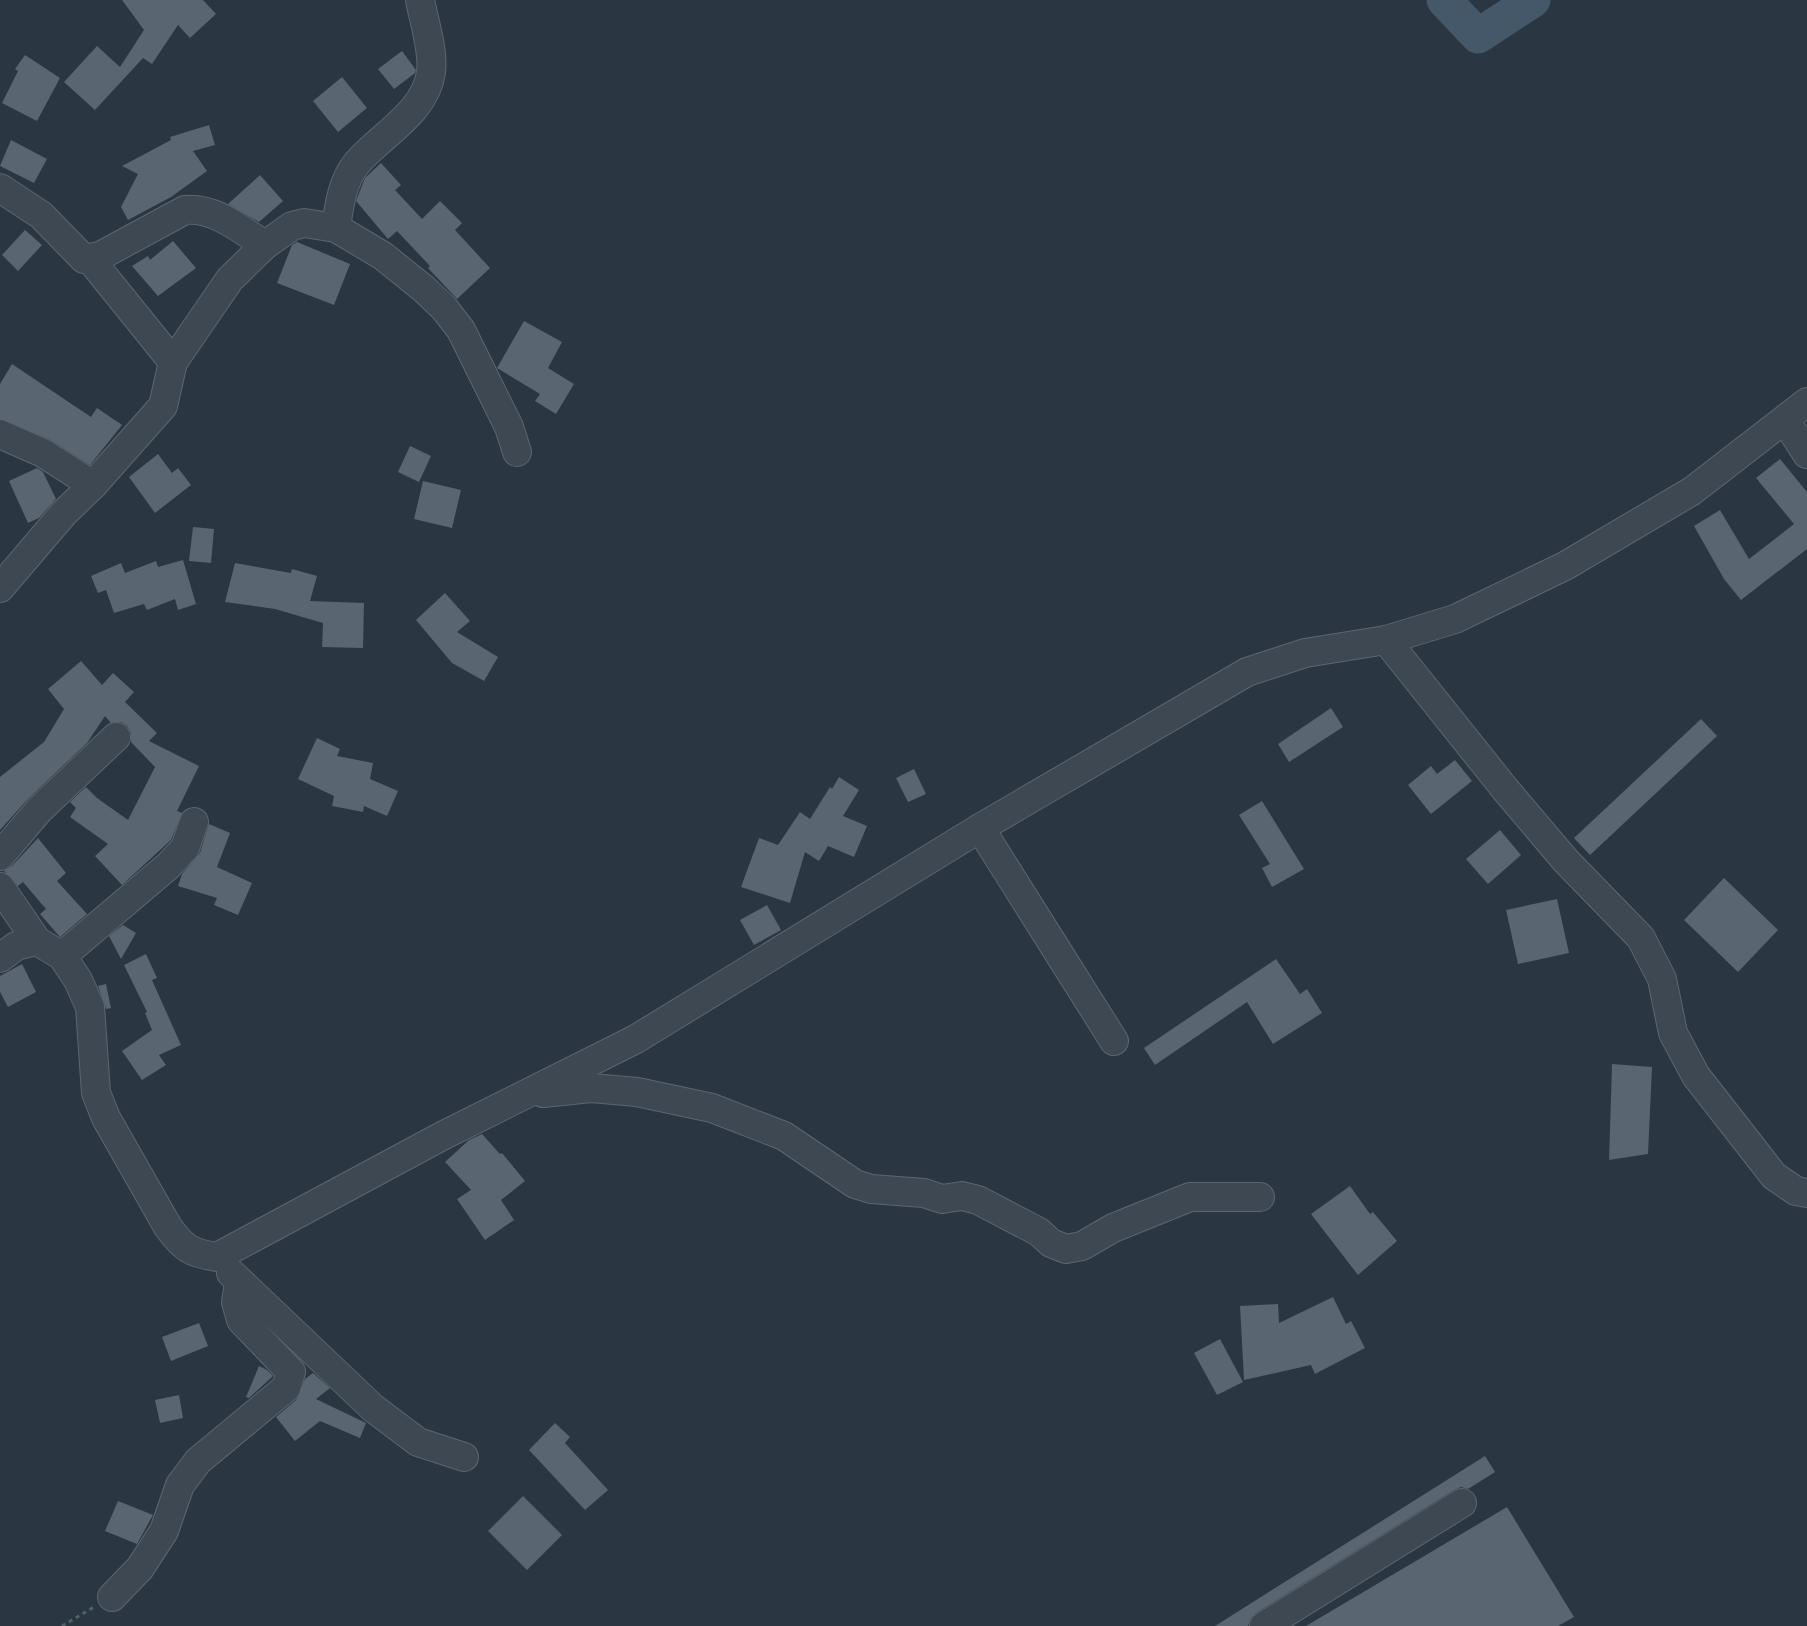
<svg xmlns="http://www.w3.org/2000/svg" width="1807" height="1626" font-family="'Source Sans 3',sans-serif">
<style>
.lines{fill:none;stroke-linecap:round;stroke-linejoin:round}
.river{stroke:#44586a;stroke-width:35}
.building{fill:#596571}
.minor-casing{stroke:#5d666f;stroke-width:30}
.path{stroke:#4f6263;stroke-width:3;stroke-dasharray:4 4;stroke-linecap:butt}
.minor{stroke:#3e4852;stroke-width:28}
</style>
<rect width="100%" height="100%" fill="#2a3742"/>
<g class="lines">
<path class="river" d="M1444,0L1478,36L1533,0"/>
</g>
<g class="building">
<path d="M122,0H203L216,14L190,38L178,25L152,64L143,58L95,110L64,82L97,46L120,67L144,30Z"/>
<path d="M402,51L416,70L415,73L394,89L378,69Z"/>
<path d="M25,55L60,78L37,121L2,103L18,71L15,69Z"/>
<path d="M342,77L367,108L338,132L313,101Z"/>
<path d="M209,125L215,145L193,151L207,171L171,197L128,220L121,207L138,174L122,166L171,140L170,137Z"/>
<path d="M11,140L47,159L34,183L0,166Z"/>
<path d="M381,163L401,185L395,190L422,219L440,201L462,223L455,230L490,268L457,299L428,268L430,266L397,231L388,239L356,201L365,178Z"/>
<path d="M260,175L283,201L259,222L228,204Z"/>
<path d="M25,230L42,245L18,271L2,255Z"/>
<path d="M173,241L196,268L158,296L132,266L148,256L150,260Z"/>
<path d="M297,242L350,264L334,305L277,283L292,245Z"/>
<path d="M524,321L562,342L548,368L574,384L556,414L535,401L540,394L497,368Z"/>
<path d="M12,364L91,417L97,408L122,425L90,465L49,439L0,419V384Z"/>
<path d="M410,446L431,456L419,482L398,472Z"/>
<path d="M158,454L172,473L178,468L191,485L155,513L129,477Z"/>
<path d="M1780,459L1807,492V549L1741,600L1724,579L1694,526L1720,510L1749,559L1794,524L1756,478Z"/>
<path d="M37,468L43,472L56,499L39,518L28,523L9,481Z"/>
<path d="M423,481L461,490L452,528L414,519Z"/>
<path d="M193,527L214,529L211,563L189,561Z"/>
<path d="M183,560L196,604L178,610L175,599L147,610L144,604L114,613L106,590L98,593L91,576L121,563L125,573L156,561L158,567Z"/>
<path d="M235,563L291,573L292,569L317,576L310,601L364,603L363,648L322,647L323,623L275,609L225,602Z"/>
<path d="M445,593L470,621L457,632L498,657L484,681L452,663L416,620Z"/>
<path d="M81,661L102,685L113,673L134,692L125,702L157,733L149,741L199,766L177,811L182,813L171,840L122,885L95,856L108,844L70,817L76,808L70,802L86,787L97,798L128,820L155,767L131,742V733L127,726L121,722L111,723L105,716L87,743L28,799L0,830V777L44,742L64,709L48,689Z"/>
<path d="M1331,708L1343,727L1289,762L1278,744Z"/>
<path d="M1701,719L1717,736L1590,855L1574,838Z"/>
<path d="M317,738L340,749L337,756L373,763L370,779L398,791L387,816L364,806L363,812L332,806L334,796L298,779Z"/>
<path d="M1455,760L1472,781L1431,814L1408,785L1431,766L1437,774Z"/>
<path d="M914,769L926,794L908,802L896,778Z"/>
<path d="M839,777L859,790L843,816L867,826L854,857L828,846L819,861L805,852L790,903L741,887L759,838L778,845L800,812L810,819L830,787L832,789Z"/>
<path d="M1262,801L1304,869L1272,887L1262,868L1270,864L1239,815Z"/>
<path d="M209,824L230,833L217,867L252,883L238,915L214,905L217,898L178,886L182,874L200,853Z"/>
<path d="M1500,830L1521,855L1488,884L1466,859Z"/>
<path d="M38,838L66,873L57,881L87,914L60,937L40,914L46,909L23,882L18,886L4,871L12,866Z"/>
<path d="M1724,878L1778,930L1738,972L1684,920Z"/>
<path d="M1557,899L1569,953L1518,964L1506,910Z"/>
<path d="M767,905L781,930L754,945L740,920Z"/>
<path d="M123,925L136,933L121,959L109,936Z"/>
<path d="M146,954L157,978L152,980L181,1045L159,1055L166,1065L142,1080L122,1051L152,1030L145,1013L147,1012L124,965Z"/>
<path d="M1276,959L1300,994L1307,989L1322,1013L1273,1044L1247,1002L1155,1065L1144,1048Z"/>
<path d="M22,964L36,992L8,1007L0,992V976Z"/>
<path d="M106,984L111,1008L106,1009L98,986Z"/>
<path d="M1612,1064L1652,1067L1648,1154L1609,1160Z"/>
<path d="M482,1134L500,1154L502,1153L525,1181L501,1200L514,1220L485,1240L457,1199L471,1190L445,1162L469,1140Z"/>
<path d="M1350,1186L1370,1214L1373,1212L1397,1241L1358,1275L1311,1214Z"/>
<path d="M1333,1297L1346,1324L1351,1321L1365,1348L1315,1374L1311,1365L1244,1380L1240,1306L1278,1304L1279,1323Z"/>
<path d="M199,1323L208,1346L171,1361L162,1337Z"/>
<path d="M1220,1339L1243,1382L1217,1395L1194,1353Z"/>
<path d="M259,1366L267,1370L273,1376L249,1398L246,1397Z"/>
<path d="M313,1373L330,1388L316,1399L366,1423L360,1438L320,1421L295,1441L276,1417L296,1400L305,1379Z"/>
<path d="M179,1395L183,1418L160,1423L155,1400Z"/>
<path d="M555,1423L570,1437L565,1443L608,1490L585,1510L529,1450Z"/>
<path d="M1485,1456L1495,1472L1468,1489L1461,1487L1454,1490L1256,1613L1251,1618L1248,1626H1215Z"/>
<path d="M523,1496L562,1535L527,1570L488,1531Z"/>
<path d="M118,1501L153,1515L137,1544L105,1531Z"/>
<path d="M1507,1507L1574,1617L1558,1626H1306Z"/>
</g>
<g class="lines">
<defs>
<g id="minor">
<path d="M0,188L41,215L84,259L100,256L185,210C215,207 241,230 265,245"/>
<path d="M336,228C339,206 342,181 357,163C381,135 426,112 431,72C434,52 424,21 420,0"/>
<path d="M90,259L173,362"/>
<path d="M1785,420L1807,454"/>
<path d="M0,434L43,453L93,485"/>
<path d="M0,588L64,513L93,485L163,406L173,362L230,279L265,245L292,226L304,223L336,228L383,256L424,289L444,308L461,330L509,427L517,452"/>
<path d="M1386,640L1505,789L1566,861L1641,938L1662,979L1673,1033L1696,1076L1774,1176L1796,1191L1807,1193"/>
<path d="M980,828L1114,1041"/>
<path d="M0,856L39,810L116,737"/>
<path d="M0,887L37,941L62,956L78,980L90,1007L96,1093L106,1118L168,1227C184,1249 191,1253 217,1257L444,1135L636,1039L980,828L1247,672L1305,653L1386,640L1455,619L1565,566L1692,491L1807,402"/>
<path d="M62,956L168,866L185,848L194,822"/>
<path d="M0,958L16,946L37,941"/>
<path d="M543,1093L591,1088L637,1092L712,1108L784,1136L855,1184L871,1189L924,1193L942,1199L962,1196L978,1200L1039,1232L1051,1243L1066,1249L1082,1246L1113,1228L1190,1197H1260"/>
<path d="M231,1273L373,1408L418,1442L464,1457"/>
<path d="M112,1597L140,1568L164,1531L180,1485L198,1461L286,1388L291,1372L241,1320L236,1302L239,1283"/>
<path d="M1264,1626L1462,1503"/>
</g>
</defs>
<use href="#minor" class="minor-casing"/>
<path class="path" d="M62,1626L94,1607"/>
<use href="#minor" class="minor"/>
</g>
</svg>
